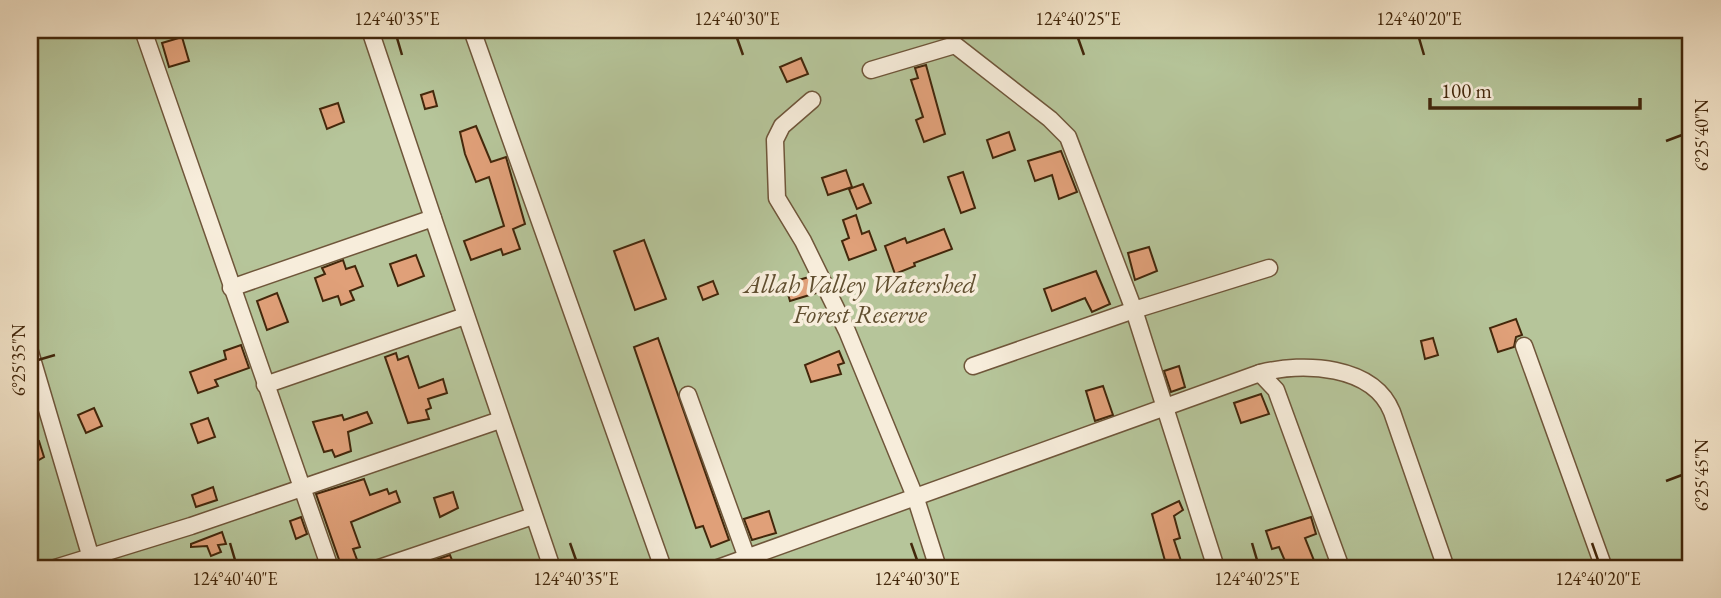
<svg xmlns="http://www.w3.org/2000/svg" width="1721" height="598" font-family="'EB Garamond',serif">
<style>
.green{fill:#b6c59a;stroke:#7c7652;stroke-width:2}
.building{fill:#e0a079;stroke:#43270b;stroke-width:2}
.lines{fill:none;stroke-linecap:round;stroke-linejoin:round}
.minor-casing{stroke:#6f563a;stroke-width:19}
.minor{stroke:#f7eddb;stroke-width:16}
.ticks{fill:none;stroke:#43270b;stroke-width:2.5}
.labels{text-anchor:middle;stroke-width:7;stroke-linejoin:round;paint-order:stroke}
.park-label{font-size:26px;font-style:italic;fill:#604e2f;stroke:#f7eddb}
.neatline{fill:none;stroke:#43270b;stroke-width:2.5}
.ticks-label{font-size:18px;text-anchor:middle;fill:#43270b}
</style>
<rect width="100%" height="100%" fill="#f2e3c8"/>
<filter id="stains"><feTurbulence type="fractalNoise" baseFrequency=".00286" numOctaves="4"/><feColorMatrix values="0 0 0 0 .2 0 0 0 0 .09 0 0 0 0 .02 0 0 0 .5 -.17"/></filter>
<radialGradient id="worn" r=".72"><stop offset=".6" stop-color="#630" stop-opacity="0"/><stop offset="1" stop-color="#630" stop-opacity=".3"/></radialGradient>
<rect class="green" x="30" y="30" width="1661" height="538"/>
<g class="building">
<path d="M182,37L189,61L169,67L162,43Z"/>
<path d="M801,58L808,74L787,82L780,67Z"/>
<path d="M926,65L945,134L924,142L916,120L923,117L911,80L918,78L915,68Z"/>
<path d="M433,91L437,106L425,109L421,95Z"/>
<path d="M338,103L344,122L327,129L320,109Z"/>
<path d="M476,126L491,162L506,157L525,224L513,229L520,249L503,255L501,249L471,260L464,241L504,226L489,177L476,182L465,154L460,132Z"/>
<path d="M1009,132L1015,150L993,158L987,140Z"/>
<path d="M1061,151L1077,192L1059,199L1052,175L1035,181L1028,161Z"/>
<path d="M846,170L852,187L828,195L822,178Z"/>
<path d="M963,172L975,208L961,213L948,177Z"/>
<path d="M863,184L871,203L857,209L849,189Z"/>
<path d="M856,215L862,234L869,231L876,250L849,260L842,241L849,238L843,220Z"/>
<path d="M944,229L952,249L914,263L915,266L895,274L885,246L905,238L907,243Z"/>
<path d="M644,240L666,299L635,310L614,251Z"/>
<path d="M1149,247L1157,271L1135,280L1128,253Z"/>
<path d="M416,255L424,276L398,286L390,264Z"/>
<path d="M343,260L346,269L355,266L363,286L350,291L354,300L341,305L338,296L323,301L315,278L325,274L322,268Z"/>
<path d="M1096,271L1110,304L1092,312L1085,298L1052,311L1044,289Z"/>
<path d="M809,277L816,293L790,301L785,284Z"/>
<path d="M713,281L718,294L703,300L698,287Z"/>
<path d="M277,293L288,322L267,330L257,301Z"/>
<path d="M1516,319L1522,335L1516,337L1514,347L1498,352L1490,328Z"/>
<path d="M658,338L729,540L711,547L703,526L696,528L634,347Z"/>
<path d="M1433,338L1438,355L1425,359L1421,341Z"/>
<path d="M241,345L249,368L215,380L218,386L198,393L190,372L226,359L224,351Z"/>
<path d="M839,351L844,363L838,365L841,374L811,382L805,365Z"/>
<path d="M396,353L398,360L408,356L419,388L443,379L447,393L428,399L431,408L426,410L429,419L408,423L385,357Z"/>
<path d="M1179,366L1185,387L1171,392L1164,371Z"/>
<path d="M1103,386L1113,415L1095,421L1086,391Z"/>
<path d="M1261,394L1269,414L1241,423L1234,403Z"/>
<path d="M94,408L102,426L86,433L78,415Z"/>
<path d="M367,412L372,423L348,432L351,451L335,457L332,450L324,452L313,422L342,415L344,420Z"/>
<path d="M208,418L215,437L198,443L191,424Z"/>
<path d="M39,441L44,457L30,465V445Z"/>
<path d="M364,479L370,495L387,489L389,494L396,491L400,502L351,522L360,547L353,549L359,565L342,568L316,494Z"/>
<path d="M213,487L217,500L196,507L192,495Z"/>
<path d="M453,492L458,508L440,517L434,498Z"/>
<path d="M1179,501L1183,510L1174,516L1180,538L1174,540L1182,564L1167,568L1152,514Z"/>
<path d="M769,511L776,533L752,540L744,519Z"/>
<path d="M301,517L307,534L296,539L290,521Z"/>
<path d="M1311,517L1316,534L1305,538L1317,568H1288L1279,547L1272,549L1266,531Z"/>
<path d="M222,532L226,544L218,545L221,552L211,556L207,546L191,547V544Z"/>
<path d="M450,555L455,568H411Z"/>
</g>
<g class="lines">
<defs>
<g id="minor">
<path d="M143,30L330,568"/>
<path d="M370,30L433,218"/>
<path d="M472,30L663,568"/>
<path d="M871,70L955,45L1050,119L1068,137L1134,310L1216,568"/>
<path d="M812,100L782,126L775,140L777,198L803,241L847,331L916,499L938,568"/>
<path d="M231,288L433,218L552,568"/>
<path d="M1524,346L1604,568"/>
<path d="M30,352L91,558"/>
<path d="M973,366L1134,310L1269,268"/>
<path d="M1260,373C1304,362 1373,365 1392,412L1446,568"/>
<path d="M265,385L465,316"/>
<path d="M688,395L747,558"/>
<path d="M55,568L191,526L500,420"/>
<path d="M379,568L533,516"/>
<path d="M718,568L1260,373L1276,390L1341,568"/>
</g>
</defs>
<use href="#minor" class="minor-casing"/>
<use href="#minor" class="minor"/>
</g>
<path class="ticks" d="M397,38L402,55M737,38L743,55M1078,38L1084,55M1419,38L1424,55M1666,141L1682,135M38,360L55,355M1666,481L1682,475M230,543L235,560M570,543L576,560M911,543L917,560M1252,543L1257,560M1592,543L1598,560"/>
<g class="labels">
<g class="park-label">
<text x="860" y="293">Allah Valley Watershed<tspan x="860" dy="30">Forest Reserve</tspan></text>
</g>
</g>
<rect width="1721" height="598" fill="none" stroke="#f2e3c8" stroke-width="77"/>
<path d="M1430 98v10h210v-10" fill="none" stroke="#43270b" stroke-width="3.5"/>
<text x="1441" y="98" font-size="21" fill="#43270b" stroke="#f7eddb" stroke-width="5" paint-order="stroke">100 m</text>
<rect x="38" y="38" width="1644" height="522" class="neatline"/>
<g class="ticks-label">
<text x="397" y="25">124°40'35"E</text>
<text x="737" y="25">124°40'30"E</text>
<text x="1078" y="25">124°40'25"E</text>
<text x="1419" y="25">124°40'20"E</text>
<text transform="translate(1702 135) rotate(-90)" y="6">6°25'40"N</text>
<text transform="translate(19 360) rotate(-90)" y="6">6°25'35"N</text>
<text transform="translate(1702 475) rotate(-90)" y="6">6°25'45"N</text>
<text x="235" y="585">124°40'40"E</text>
<text x="576" y="585">124°40'35"E</text>
<text x="917" y="585">124°40'30"E</text>
<text x="1257" y="585">124°40'25"E</text>
<text x="1598" y="585">124°40'20"E</text>
</g>
<rect width="100%" height="100%" filter="url(#stains)"/>
<rect width="100%" height="100%" fill="url(#worn)"/>
</svg>
